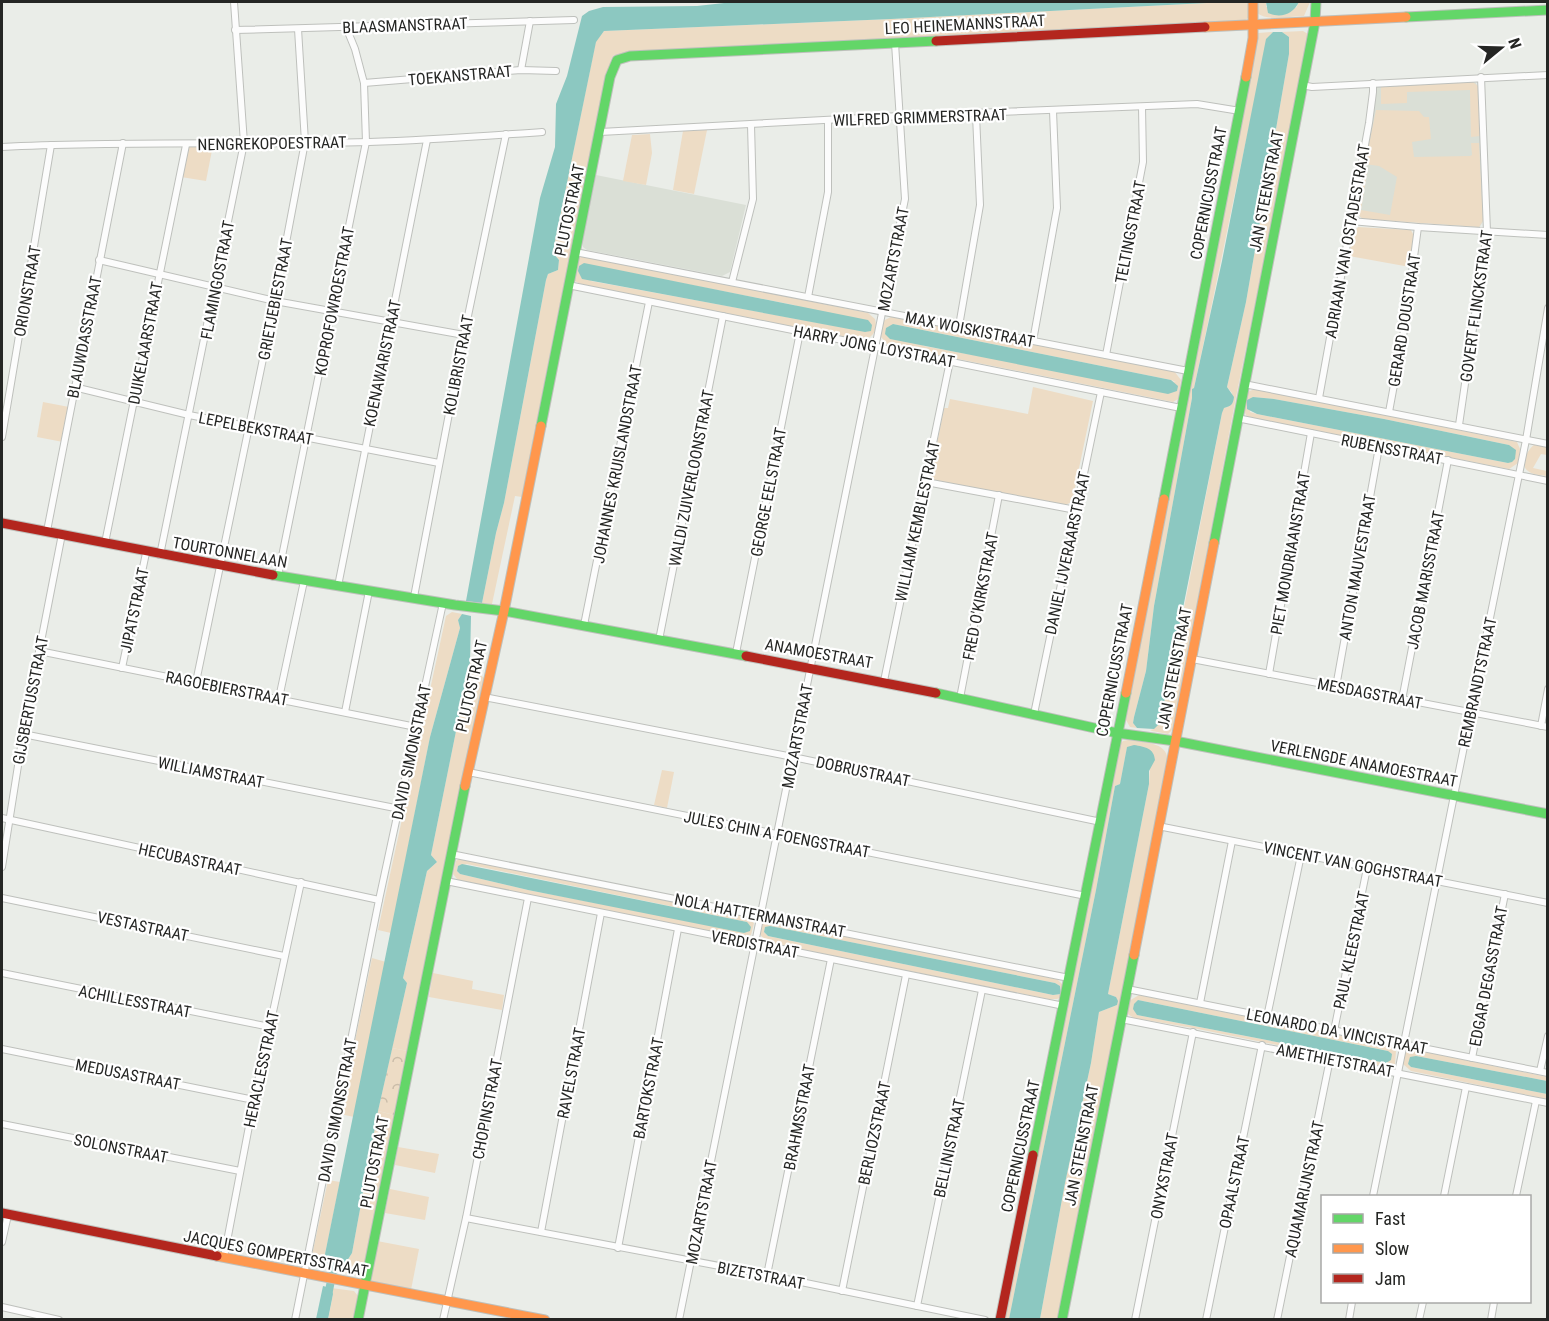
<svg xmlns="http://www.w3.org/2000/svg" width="1549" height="1321" font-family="'Roboto Condensed',sans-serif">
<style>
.built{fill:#dadfd6}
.green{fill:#eddcc5;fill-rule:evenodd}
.forest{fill:url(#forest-crowns)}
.water{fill:#8cc8c1}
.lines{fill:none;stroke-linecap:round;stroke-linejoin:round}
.canal{stroke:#8cc8c1;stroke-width:8}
.street-casing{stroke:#bec0bc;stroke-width:8}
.fast-casing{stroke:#bec0bc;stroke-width:11}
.slow-casing{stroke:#bec0bc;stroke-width:11}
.jam-casing{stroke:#bec0bc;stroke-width:11}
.street{stroke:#fcfcfc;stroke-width:6}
.fast{stroke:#63d668;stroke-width:9}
.slow{stroke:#ff974d;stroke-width:9}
.jam{stroke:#b3261e;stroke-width:9}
.labels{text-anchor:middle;stroke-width:4.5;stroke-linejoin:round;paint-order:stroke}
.street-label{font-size:16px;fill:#252624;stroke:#fff}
</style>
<defs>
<pattern id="forest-crowns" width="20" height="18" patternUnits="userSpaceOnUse" patternTransform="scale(1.5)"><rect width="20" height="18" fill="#eddcc5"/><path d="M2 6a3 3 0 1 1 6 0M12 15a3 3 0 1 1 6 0" fill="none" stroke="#cbbda9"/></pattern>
</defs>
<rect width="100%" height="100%" fill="#eaede8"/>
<g class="built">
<path d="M1469,82L1476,83L1479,92L1483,221L1481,225L1479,227L1360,217L1356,207L1376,87Z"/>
<path d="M596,175L746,205L730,272L722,276L587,250L583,247L582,242Z"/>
</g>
<g class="green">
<path d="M1226,2H1249L1248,18L1242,22L699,48L614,55L611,59L554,332L522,497L515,496L492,604L482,603L496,533L504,503L546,280L548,274L558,270L559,260L554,253V246L596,41L604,31L891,19Z"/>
<path d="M1256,2H1266V7L1296,8L1299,2H1310L1304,16C1290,16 1269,22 1257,13Z"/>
<path d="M1303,31L1308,34L1309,39L1236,397L1176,716L1173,729L1168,734L1152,731L1150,730L1154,729L1168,690L1222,413L1223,408L1228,407L1232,393L1227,387L1246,302L1289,54V37L1282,32Z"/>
<path d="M1271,32H1273L1270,35C1242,152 1220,270 1194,388L1192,389V398L1154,606L1146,671L1134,717L1133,723L1137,728L1130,727L1126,720L1159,535L1258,33Z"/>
<path d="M1473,82L1478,86L1479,92L1480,136L1471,137L1470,90L1407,92V103L1381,104V87Z"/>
<path d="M1376,110L1419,111L1424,117H1429L1431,139L1412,142L1414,157L1470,156L1472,155L1471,143H1479L1483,221L1479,227L1363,219C1349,209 1361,182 1363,168L1368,167L1361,210L1390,215L1397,177L1379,166L1365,164Z"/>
<path d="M707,130L694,194L673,190L683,131Z"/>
<path d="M650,134L652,153L646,185L623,181L632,135Z"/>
<path d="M213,145L206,181L181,177L188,147Z"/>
<path d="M1358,227L1411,230L1414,236L1410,267L1349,256L1353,233Z"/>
<path d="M584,256L868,313L875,319C878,329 873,338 863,340L582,285L575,281L574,278L578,258ZM584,264L794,305L868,332L591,281Z"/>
<path d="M891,317L1174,371L1181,380L1178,399L1173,402L888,345L881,337L883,321ZM893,324L1171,380L1176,382L973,355L924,346Z"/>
<path d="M1033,387L1093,401L1072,502L1065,505L937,482L930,479L944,408H948L950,399L1028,414Z"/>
<path d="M1255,389L1517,442L1520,449L1518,463L1509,469L1252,419L1247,417L1243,409L1247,392ZM1253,397L1274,399L1384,419L1509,445L1515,459L1508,463L1257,414L1250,412Z"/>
<path d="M43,402L69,407L63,442L37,437Z"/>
<path d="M1534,445L1547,447V455L1541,454L1533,468L1547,471V476C1542,475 1532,475 1528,471C1519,465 1528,449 1534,445Z"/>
<path d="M452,612L462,614L458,620L460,628L430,737L391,933L378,930L446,616Z"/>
<path d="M470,662L473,669L484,678L408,1051L392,1048L407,983L403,978L427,871L437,862L431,855Z"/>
<path d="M1128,740C1144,743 1166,741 1168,760L1057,1319H1040L1065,1183L1091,1063L1099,1012L1117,1005L1116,997L1108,994L1149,784L1150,767L1127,748L1120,784L1115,786L1096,890L1009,1319L1004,1320L1120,744L1123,741Z"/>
<path d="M662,770L674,772L667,808L654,805Z"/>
<path d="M459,859L742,915L754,923L751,935L746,938L463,882L457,879L453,874L456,861ZM467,864L747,922V932L528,890L460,874L457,871L458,866Z"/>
<path d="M767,920L1056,978L1063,985L1062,997L1057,999H1048L766,942L759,933L762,924ZM770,926L1055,983L1060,986L1061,994L1053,995L768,936L764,932L765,928Z"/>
<path d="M372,958L386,962L354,1117L340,1114Z"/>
<path d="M433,973L473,981L472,989L504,995L502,1010L429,997Z"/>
<path d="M1139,995L1391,1046L1396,1051L1395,1064L1386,1067L1193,1028L1134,1018L1126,1013L1129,1001ZM1138,1000L1388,1051L1386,1063L1137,1015Z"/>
<path d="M1411,1049L1547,1077V1081L1416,1056L1408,1064L1411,1067L1547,1094V1099L1411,1071L1403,1064L1405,1052Z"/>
<path d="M378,1111L394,1115L363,1271L359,1275L338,1272L337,1270L345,1264L352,1253Z"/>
<path d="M398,1147L439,1154L435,1173L395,1165Z"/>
<path d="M328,1180L340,1182L324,1259V1265L328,1269L312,1267L311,1260Z"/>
<path d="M390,1189L429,1197L425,1220L385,1213Z"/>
<path d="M377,1241L419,1249L411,1290L374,1284L370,1277Z"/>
<path d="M331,1288L354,1291L358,1296L353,1319L328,1320L333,1294Z"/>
</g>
<path class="forest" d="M392,1048L408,1051L394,1115L378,1111Z"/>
<g class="water">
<path d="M733,2H1226L891,19L604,31L596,42L554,246V254L559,260L558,270L548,274L546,280L504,503L496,533L482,603L466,601L540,198L555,147L556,104L567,76L582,16L589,11L603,7L697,6Z"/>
<path d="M1266,2H1299C1293,14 1281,19 1268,13Z"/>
<path d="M1273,32H1282L1289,37V54L1246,302L1227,387L1234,397C1233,405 1231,406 1224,408L1222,413L1160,723L1154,729L1137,728L1133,723L1134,717L1146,671L1154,606L1192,398V389L1194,388L1222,261L1266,39Z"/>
<path d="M584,263L868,320L872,325L871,331L865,332L582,279L578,271L579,266Z"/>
<path d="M893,324L1171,380L1178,386L1177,391L1168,394L890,339L885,334L886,328Z"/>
<path d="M1253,397L1274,399L1384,419L1509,445L1516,450L1515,459L1512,462L1508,463L1257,414L1247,409V400Z"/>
<path d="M462,614L471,616L470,662L431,855L437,862L427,871L403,978L407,983L378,1111L352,1253L345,1264L337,1270L328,1269L324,1265V1259L430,737L460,628L458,620Z"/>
<path d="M1134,745C1145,747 1154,748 1155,760L1149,771V784L1108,994L1116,997L1118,1001L1117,1005L1099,1012L1091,1063L1065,1183L1040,1319H1009L1096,890L1115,786L1120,784L1127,747Z"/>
<path d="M462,864L747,922L751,927L750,931L744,933L528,890L460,874L457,871L458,866Z"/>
<path d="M770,926L1055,983L1060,986L1061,994L1053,995L768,936L764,932L765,927Z"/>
<path d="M1138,1000L1388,1051L1392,1054L1391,1060L1386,1063L1137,1015L1133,1009L1134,1004Z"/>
<path d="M1416,1056L1547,1081V1094L1411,1067L1408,1064L1410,1057Z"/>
<path d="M323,1286L331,1288L333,1294L328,1319H316Z"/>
</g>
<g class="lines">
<path class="canal" d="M323,1320L335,1261"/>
<defs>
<g id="street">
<path d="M235,30L574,20"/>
<path d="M521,70L530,21"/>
<path d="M364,83L521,70L556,71"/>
<path d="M1302,85L1312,87L1548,75"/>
<path d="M600,132L900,116L1197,104L1240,111"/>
<path d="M2,147C124,141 247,145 369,142C427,140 484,136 542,132"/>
<path d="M1351,221L1418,227L1548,235"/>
<path d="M575,252L1188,371"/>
<path d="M99,260L275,301L464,335"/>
<path d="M732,282L753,199L751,125"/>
<path d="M568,285L1181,408"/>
<path d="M808,297L828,192V121"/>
<path d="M959,326L980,205L976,115"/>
<path d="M1033,341L1057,208L1053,111"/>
<path d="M1106,355L1143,162L1142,107"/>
<path d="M1244,384L1548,444"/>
<path d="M74,387L189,415L439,463"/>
<path d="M1319,398L1369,123L1373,92V83"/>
<path d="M1389,412L1405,325L1418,227"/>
<path d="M1237,418L1548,481"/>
<path d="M1459,425L1487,232L1481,77"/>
<path d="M2,437L51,145"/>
<path d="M926,482L1076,510"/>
<path d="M47,531L123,143"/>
<path d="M105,543L186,145"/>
<path d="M160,555L244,143L234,2"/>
<path d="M278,576L366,142L364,83L355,49L346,27"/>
<path d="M338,586L427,140"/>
<path d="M414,597L464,335L506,134"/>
<path d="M584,625L649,302"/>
<path d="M659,640L723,316"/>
<path d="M39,651L416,727"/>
<path d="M736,653L800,332"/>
<path d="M1192,659L1548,727"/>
<path d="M122,668L146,553"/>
<path d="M1269,674L1311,433"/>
<path d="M884,681L950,361"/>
<path d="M196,682L275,301L305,142L298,29"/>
<path d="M1336,687L1379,447"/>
<path d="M484,697L793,757L1101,822"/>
<path d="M279,698L304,581"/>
<path d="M960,698L999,495"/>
<path d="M1402,700L1448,460"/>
<path d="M345,712L369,591"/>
<path d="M1034,714L1101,392"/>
<path d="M1541,726L1548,689"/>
<path d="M23,734L400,809"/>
<path d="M468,772L1086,896"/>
<path d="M2,818L379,900"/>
<path d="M1158,826L1548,903"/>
<path d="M451,854L1069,978"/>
<path d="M2,867L23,734L62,534"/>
<path d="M446,881L1064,1006"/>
<path d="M2,898L284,956"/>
<path d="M2,973L270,1027"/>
<path d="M1127,989L1548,1073"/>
<path d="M1200,1003L1232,841"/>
<path d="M1267,1017L1301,855"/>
<path d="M1121,1019L1548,1103"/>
<path d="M1334,1031L1367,868"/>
<path d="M2,1049L254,1100"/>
<path d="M1472,1058L1505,894"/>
<path d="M1540,1071L1548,1036"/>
<path d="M2,1124L240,1171"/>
<path d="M1373,1196L1526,440L1548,308"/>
<path d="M1444,1196L1466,1087"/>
<path d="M1516,1196L1536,1101"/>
<path d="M466,1218L767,1275L985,1320"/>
<path d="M541,1232L601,913"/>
<path d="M2,1242L8,1215"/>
<path d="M618,1248L678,929"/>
<path d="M224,1257L254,1100L301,882"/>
<path d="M767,1275L831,959"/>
<path d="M842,1291L906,975"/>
<path d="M917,1306L982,990"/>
<path d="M2,1307L59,1320"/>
<path d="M295,1320L379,900L443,603"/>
<path d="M443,1320L466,1218L528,898"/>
<path d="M679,1320L905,199L895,43"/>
<path d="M1135,1320L1193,1032"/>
<path d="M1206,1320L1262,1045"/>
<path d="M1277,1320L1330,1059"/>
<path d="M1349,1320L1352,1302"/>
<path d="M1419,1320L1423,1302"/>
<path d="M1491,1320L1494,1302"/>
</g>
<g id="fast">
<path d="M1406,17L1548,10"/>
<path d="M541,426L610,77L617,60L630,56L936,41"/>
<path d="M1164,499L1246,77"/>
<path d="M1214,543L1315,22L1316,2"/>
<path d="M273,575L455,605L504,611L746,656"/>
<path d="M936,693L1117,733L1175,741L1548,814"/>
<path d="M1033,1155L1126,693"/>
<path d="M358,1320L465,786"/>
<path d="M1062,1320L1134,955"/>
</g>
<g id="slow">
<path d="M1205,27L1406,17"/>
<path d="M1246,77L1253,38V2"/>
<path d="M1126,693L1164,499"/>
<path d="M465,786L504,611L541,426"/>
<path d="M1134,955L1214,543"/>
<path d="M217,1256L545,1320"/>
</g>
<g id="jam">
<path d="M936,41L1205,27"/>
<path d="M2,523L273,575"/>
<path d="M746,656L936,693"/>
<path d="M2,1213L217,1256"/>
<path d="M1000,1320L1033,1155"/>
</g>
</defs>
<use href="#street" class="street-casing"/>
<use href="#fast" class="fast-casing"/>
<use href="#slow" class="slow-casing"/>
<use href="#jam" class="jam-casing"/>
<use href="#street" class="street"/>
<use href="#fast" class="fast"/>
<use href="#slow" class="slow"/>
<use href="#jam" class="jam"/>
</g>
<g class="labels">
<g class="street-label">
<text transform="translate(965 24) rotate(-3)" y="6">LEO HEINEMANNSTRAAT</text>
<text transform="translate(405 25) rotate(-2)" y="6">BLAASMANSTRAAT</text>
<text transform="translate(460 75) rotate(-5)" y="6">TOEKANSTRAAT</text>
<text transform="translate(920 117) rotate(-2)" y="6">WILFRED GRIMMERSTRAAT</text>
<text transform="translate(272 143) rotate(-1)" y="6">NENGREKOPOESTRAAT</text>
<text transform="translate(1266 191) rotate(-79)" y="6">JAN STEENSTRAAT</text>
<text transform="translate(1208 193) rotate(-79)" y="6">COPERNICUSSTRAAT</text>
<text transform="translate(569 210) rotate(-78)" y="6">PLUTOSTRAAT</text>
<text transform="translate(1130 232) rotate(-79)" y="6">TELTINGSTRAAT</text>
<text transform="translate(1347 241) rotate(-80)" y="6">ADRIAAN VAN OSTADESTRAAT</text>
<text transform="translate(893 259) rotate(-79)" y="6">MOZARTSTRAAT</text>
<text transform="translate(217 280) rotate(-79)" y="6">FLAMINGOSTRAAT</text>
<text transform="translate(27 291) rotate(-80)" y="6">ORIONSTRAAT</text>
<text transform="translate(275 299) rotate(-79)" y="6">GRIETJEBIESTRAAT</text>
<text transform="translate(334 301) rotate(-79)" y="6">KOPROFOWROESTRAAT</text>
<text transform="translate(1476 306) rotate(-82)" y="6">GOVERT FLINCKSTRAAT</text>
<text transform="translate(1404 320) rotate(-81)" y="6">GERARD DOUSTRAAT</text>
<text transform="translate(970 329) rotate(11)" y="6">MAX WOISKISTRAAT</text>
<text transform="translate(84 337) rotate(-79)" y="6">BLAUWDASSTRAAT</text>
<text transform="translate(145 343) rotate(-79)" y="6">DUIKELAARSTRAAT</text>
<text transform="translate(874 346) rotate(11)" y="6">HARRY JONG LOYSTRAAT</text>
<text transform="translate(382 363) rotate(-78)" y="6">KOENAWARISTRAAT</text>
<text transform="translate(458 365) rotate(-79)" y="6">KOLIBRISTRAAT</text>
<text transform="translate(256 428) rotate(11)" y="6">LEPELBEKSTRAAT</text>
<text transform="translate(1392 449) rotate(11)" y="6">RUBENSSTRAAT</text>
<text transform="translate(617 464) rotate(-79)" y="6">JOHANNES KRUISLANDSTRAAT</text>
<text transform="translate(691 478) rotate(-79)" y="6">WALDI ZUIVERLOONSTRAAT</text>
<text transform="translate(768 492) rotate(-79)" y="6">GEORGE EELSTRAAT</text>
<text transform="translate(917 521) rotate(-78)" y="6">WILLIAM KEMBLESTRAAT</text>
<text transform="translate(230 552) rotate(10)" y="6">TOURTONNELAAN</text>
<text transform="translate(1067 553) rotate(-78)" y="6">DANIEL IJVERAARSTRAAT</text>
<text transform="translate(1290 553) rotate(-80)" y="6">PIET MONDRIAANSTRAAT</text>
<text transform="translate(1357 567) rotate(-80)" y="6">ANTON MAUVESTRAAT</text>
<text transform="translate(1425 580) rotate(-79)" y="6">JACOB MARISSTRAAT</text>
<text transform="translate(980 596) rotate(-79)" y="6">FRED O'KIRKSTRAAT</text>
<text transform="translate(134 610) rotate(-78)" y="6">JIPATSTRAAT</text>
<text transform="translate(819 653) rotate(10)" y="6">ANAMOESTRAAT</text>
<text transform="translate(1174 668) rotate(-79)" y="6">JAN STEENSTRAAT</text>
<text transform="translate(1114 670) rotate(-79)" y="6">COPERNICUSSTRAAT</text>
<text transform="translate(1477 682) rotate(-78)" y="6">REMBRANDTSTRAAT</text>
<text transform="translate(471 686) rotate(-77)" y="6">PLUTOSTRAAT</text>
<text transform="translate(227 688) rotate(11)" y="6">RAGOEBIERSTRAAT</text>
<text transform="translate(1370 693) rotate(11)" y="6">MESDAGSTRAAT</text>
<text transform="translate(30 700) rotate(-79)" y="6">GIJSBERTUSSTRAAT</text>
<text transform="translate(797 736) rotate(-79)" y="6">MOZARTSTRAAT</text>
<text transform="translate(411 752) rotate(-78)" y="6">DAVID SIMONSTRAAT</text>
<text transform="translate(1364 763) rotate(11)" y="6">VERLENGDE ANAMOESTRAAT</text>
<text transform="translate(863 771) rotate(12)" y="6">DOBRUSTRAAT</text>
<text transform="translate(211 772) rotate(11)" y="6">WILLIAMSTRAAT</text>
<text transform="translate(777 834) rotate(11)" y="6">JULES CHIN A FOENGSTRAAT</text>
<text transform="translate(190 859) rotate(12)" y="6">HECUBASTRAAT</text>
<text transform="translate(1353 864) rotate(11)" y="6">VINCENT VAN GOGHSTRAAT</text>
<text transform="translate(760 915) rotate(11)" y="6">NOLA HATTERMANSTRAAT</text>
<text transform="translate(143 926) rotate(12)" y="6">VESTASTRAAT</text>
<text transform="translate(755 944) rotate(11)" y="6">VERDISTRAAT</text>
<text transform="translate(1351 950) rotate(-78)" y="6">PAUL KLEESTRAAT</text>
<text transform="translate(1488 976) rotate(-79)" y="6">EDGAR DEGASSTRAAT</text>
<text transform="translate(135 1001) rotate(11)" y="6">ACHILLESSTRAAT</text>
<text transform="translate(1337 1031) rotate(11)" y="6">LEONARDO DA VINCISTRAAT</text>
<text transform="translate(1335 1060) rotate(11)" y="6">AMETHIETSTRAAT</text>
<text transform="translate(261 1069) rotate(-78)" y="6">HERACLESSTRAAT</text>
<text transform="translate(571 1073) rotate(-79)" y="6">RAVELSTRAAT</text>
<text transform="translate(128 1074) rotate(11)" y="6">MEDUSASTRAAT</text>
<text transform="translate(648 1088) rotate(-79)" y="6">BARTOKSTRAAT</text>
<text transform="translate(487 1109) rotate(-79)" y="6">CHOPINSTRAAT</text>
<text transform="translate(337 1110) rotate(-79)" y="6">DAVID SIMONSSTRAAT</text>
<text transform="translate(799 1117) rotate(-79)" y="6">BRAHMSSTRAAT</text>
<text transform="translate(874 1133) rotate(-78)" y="6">BERLIOZSTRAAT</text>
<text transform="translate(1081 1145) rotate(-79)" y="6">JAN STEENSTRAAT</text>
<text transform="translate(1020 1146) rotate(-78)" y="6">COPERNICUSSTRAAT</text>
<text transform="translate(121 1148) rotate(11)" y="6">SOLONSTRAAT</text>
<text transform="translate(949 1148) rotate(-78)" y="6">BELLINISTRAAT</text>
<text transform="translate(374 1162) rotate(-79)" y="6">PLUTOSTRAAT</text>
<text transform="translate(1164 1176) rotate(-79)" y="6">ONYXSTRAAT</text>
<text transform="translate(1234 1182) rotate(-78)" y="6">OPAALSTRAAT</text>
<text transform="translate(1304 1189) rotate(-78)" y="6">AQUAMARIJNSTRAAT</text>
<text transform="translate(701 1212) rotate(-79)" y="6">MOZARTSTRAAT</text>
<text transform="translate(276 1253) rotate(11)" y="6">JACQUES GOMPERTSSTRAAT</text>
<text transform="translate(761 1275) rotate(11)" y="6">BIZETSTRAAT</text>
</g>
</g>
<rect width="1549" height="1321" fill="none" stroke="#252624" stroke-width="6"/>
<rect x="1321" y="1195" width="210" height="108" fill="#ffffff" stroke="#a8a8a7" stroke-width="1.5"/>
<rect x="1333" y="1214" width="30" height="9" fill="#63d668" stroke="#a8a8a7" stroke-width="1.5"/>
<text x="1375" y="1225" font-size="18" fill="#252624">Fast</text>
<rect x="1333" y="1244" width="30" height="9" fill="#ff974d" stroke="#a8a8a7" stroke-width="1.5"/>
<text x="1375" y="1255" font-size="18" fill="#252624">Slow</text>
<rect x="1333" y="1274" width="30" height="9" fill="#b3261e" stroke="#a8a8a7" stroke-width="1.5"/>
<text x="1375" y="1285" font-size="18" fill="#252624">Jam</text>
<g transform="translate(1501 48) rotate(71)" stroke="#ffffff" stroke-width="4.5" paint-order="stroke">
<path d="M0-4.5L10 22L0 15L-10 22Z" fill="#252624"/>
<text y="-9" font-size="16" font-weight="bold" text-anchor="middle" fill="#252624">N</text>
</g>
</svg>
